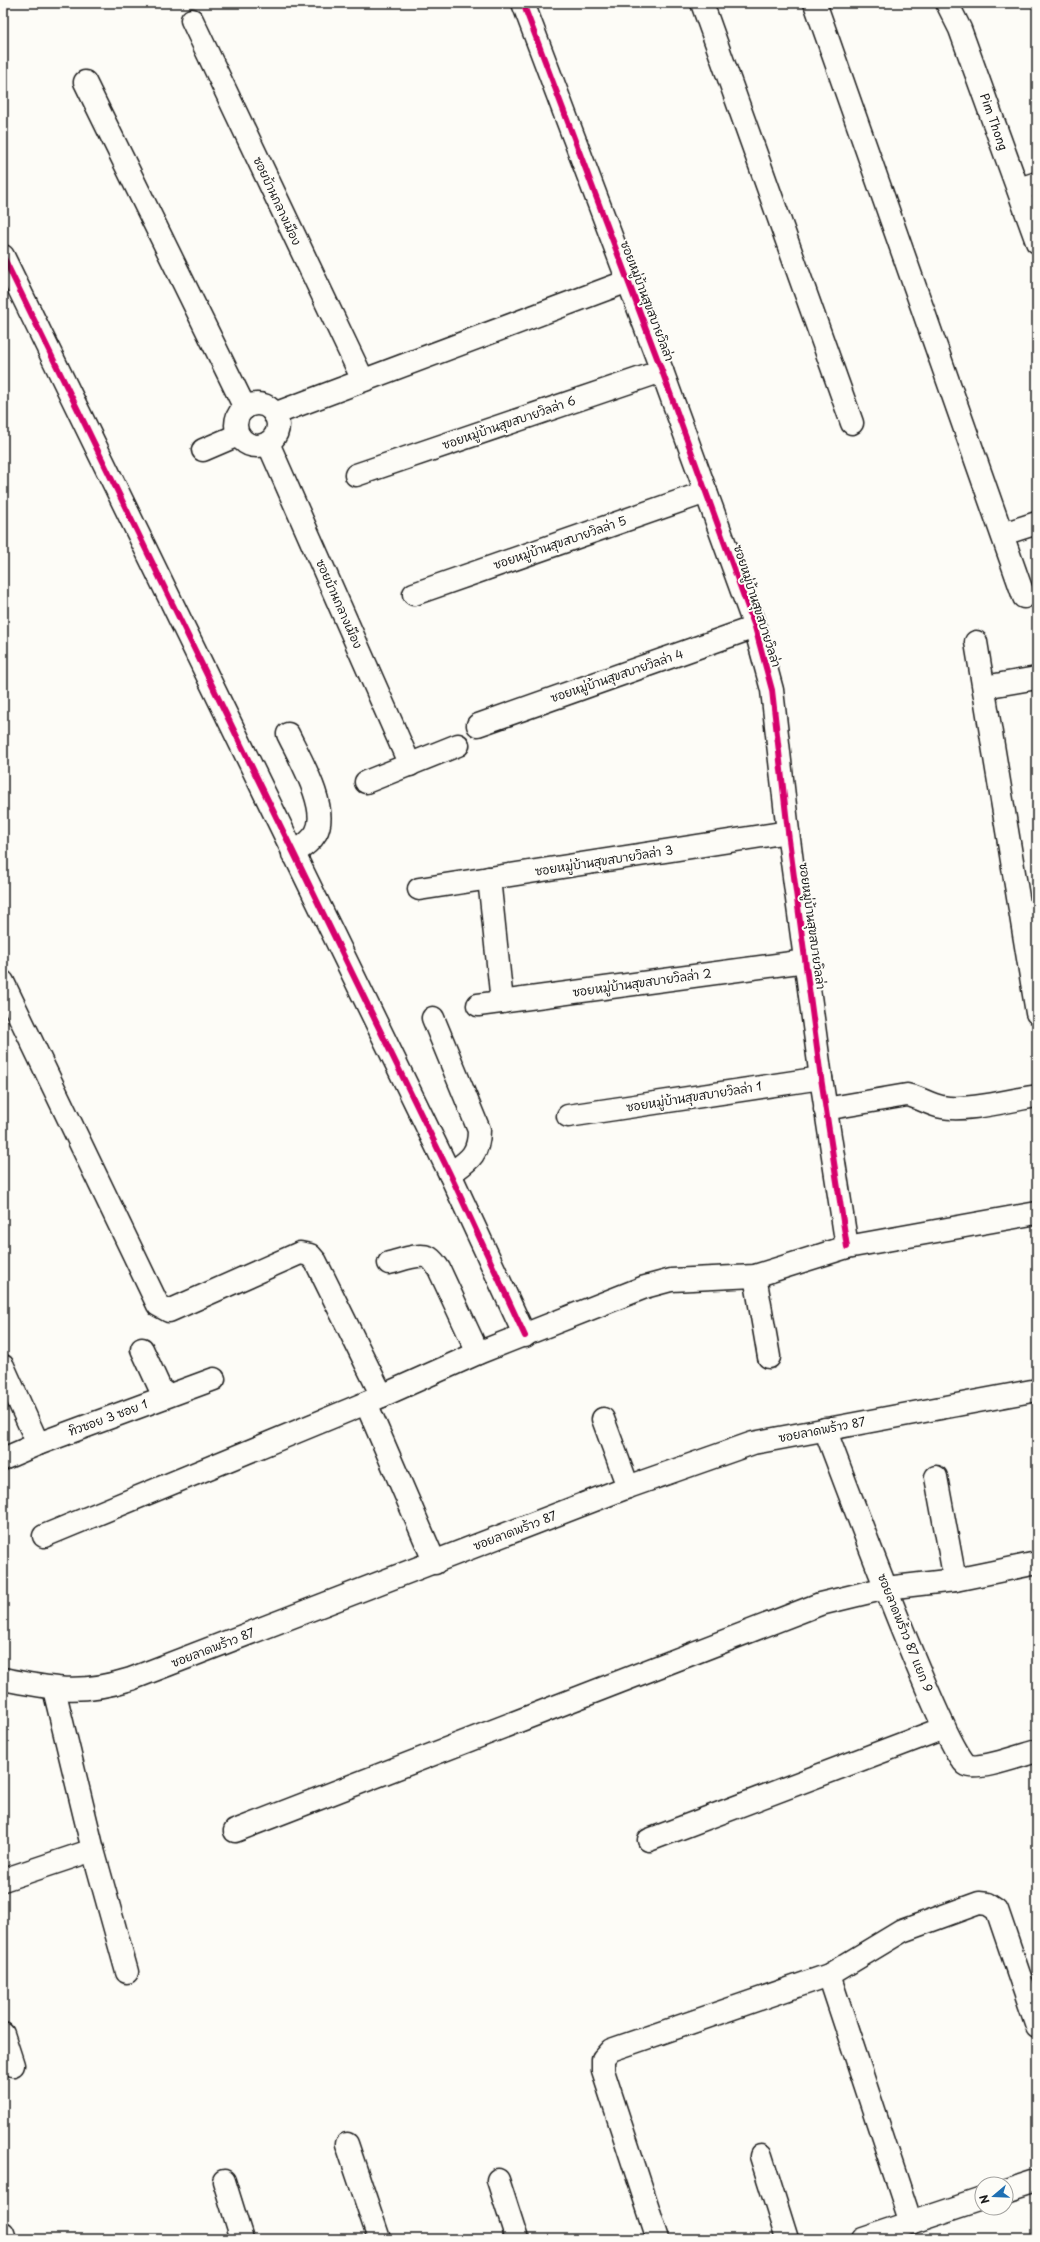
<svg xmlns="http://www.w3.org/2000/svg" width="1040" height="2242" font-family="'Playpen Sans','Playpen Sans Thai',sans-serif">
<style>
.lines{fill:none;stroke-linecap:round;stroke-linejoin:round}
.minor-casing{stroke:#1c1c1c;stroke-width:25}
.minor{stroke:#fdfcf7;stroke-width:22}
.cycleway-casing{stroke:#fdfcf7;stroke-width:8}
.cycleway{stroke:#d6006c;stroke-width:6}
.labels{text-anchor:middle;stroke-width:4;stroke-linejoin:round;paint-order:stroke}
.street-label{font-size:12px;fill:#1c1c1c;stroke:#fdfcf7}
</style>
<rect width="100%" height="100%" fill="#fdfcf7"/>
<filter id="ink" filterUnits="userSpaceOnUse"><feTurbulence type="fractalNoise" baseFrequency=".025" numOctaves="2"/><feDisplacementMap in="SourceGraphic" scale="8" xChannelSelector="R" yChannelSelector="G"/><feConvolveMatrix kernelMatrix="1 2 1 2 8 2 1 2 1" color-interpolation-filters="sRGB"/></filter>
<g filter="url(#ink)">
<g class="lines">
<defs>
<g id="minor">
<path d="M523,3L662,371L755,627L772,690L788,832L821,1078L847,1247"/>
<path d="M702,3L852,423"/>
<path d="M815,3L1024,597"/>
<path id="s1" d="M947,3L960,29L1037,242"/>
<path d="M192,20L363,380"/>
<path d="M85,82L245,408"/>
<path d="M1019,189L1037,183"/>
<path d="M3,256L450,1174L525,1336"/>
<circle cx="257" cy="425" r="21"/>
<path d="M274,414L628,281"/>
<path d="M268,443L410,765"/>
<path d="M203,450L238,435"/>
<path d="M356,475L662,371"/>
<path d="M1003,534L1037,523"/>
<path d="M414,594L706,492"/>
<path d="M976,642L1037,1013"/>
<path d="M984,687L1037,678"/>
<path d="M478,725L755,627"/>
<path d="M288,734C299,757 330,809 316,833C311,842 301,848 293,854"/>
<path d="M366,782L458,745"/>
<path d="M489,878L502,1002"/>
<path d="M419,889L788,832"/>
<path d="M3,982L158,1305L169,1311L300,1253L310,1255L316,1262L382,1396"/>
<path d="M478,1005L806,961"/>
<path d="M433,1018L479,1130C479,1155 469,1160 450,1174"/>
<path d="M825,1109L907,1095C919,1097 930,1105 942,1107C966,1112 1011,1100 1037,1096"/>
<path d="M568,1116L821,1078"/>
<path d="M389,1263C399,1261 418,1253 428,1257C433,1259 436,1265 439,1269L478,1353"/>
<path d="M755,1276L769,1357"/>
<path d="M142,1349L164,1397"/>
<path d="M3,1366L38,1444"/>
<path d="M366,1403L435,1563"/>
<path d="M603,1419L628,1487"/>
<path d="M825,1429C841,1471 946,1755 967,1765C979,1771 1022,1755 1037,1751"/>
<path d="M3,1459L38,1444L214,1379"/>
<path d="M936,1477L955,1580"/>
<path d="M44,1536L366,1403L478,1353L645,1287L671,1280L755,1276L847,1247L1037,1213"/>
<path d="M3,1679C55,1689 79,1695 131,1679L628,1487L753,1443L1037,1390"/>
<path d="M54,1689L93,1850L127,1972"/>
<path d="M235,1831L820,1604L886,1588L955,1580L1037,1563"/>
<path d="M649,1840L944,1728"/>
<path d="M3,1880L93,1850"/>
<path d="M829,1975L911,2223"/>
<path d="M3,2034L13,2065"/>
<path d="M347,2144L379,2239"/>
<path d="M761,2156L787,2239"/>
<path d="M498,2180L517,2239"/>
<path d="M224,2181L242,2239"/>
<path d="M1006,2191L1037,2181"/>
<path d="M3,2233L5,2239"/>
<path d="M658,2239L603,2071V2059L611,2050L829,1975L902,1931L979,1903L988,1904L997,1910L1037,2027"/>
<path d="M862,2239L982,2199"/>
</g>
</defs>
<use href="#minor" class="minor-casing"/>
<use href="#minor" class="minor"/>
<defs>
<g id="cycleway">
<path d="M523,3L662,371L755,627L772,690L788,832L821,1078L847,1247"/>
<path d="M3,256L450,1174L525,1336"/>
</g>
</defs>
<use href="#cycleway" class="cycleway-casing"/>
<use href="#cycleway" class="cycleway"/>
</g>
</g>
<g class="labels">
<g class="street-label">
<text dy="4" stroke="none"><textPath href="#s1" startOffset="128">Pim Thong</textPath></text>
<text transform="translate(277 201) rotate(65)" y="4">ซอยบ้านกลางเมือง</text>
<text transform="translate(647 301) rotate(69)" y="4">ซอยหมู่บ้านสุขสบายวิลล่า</text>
<text transform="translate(509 423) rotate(-19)" y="4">ซอยหมู่บ้านสุขสบายวิลล่า 6</text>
<text transform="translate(560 543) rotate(-19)" y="4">ซอยหมู่บ้านสุขสบายวิลล่า 5</text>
<text transform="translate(339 604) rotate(66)" y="4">ซอยบ้านกลางเมือง</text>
<text transform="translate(757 606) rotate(72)" y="4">ซอยหมู่บ้านสุขสบายวิลล่า</text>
<text transform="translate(617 676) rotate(-19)" y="4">ซอยหมู่บ้านสุขสบายวิลล่า 4</text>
<text transform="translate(604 861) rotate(-9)" y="4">ซอยหมู่บ้านสุขสบายวิลล่า 3</text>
<text transform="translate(812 926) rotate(82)" y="4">ซอยหมู่บ้านสุขสบายวิลล่า</text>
<text transform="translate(642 983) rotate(-8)" y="4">ซอยหมู่บ้านสุขสบายวิลล่า 2</text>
<text transform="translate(694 1097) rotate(-9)" y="4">ซอยหมู่บ้านสุขสบายวิลล่า 1</text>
<text transform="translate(108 1418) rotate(-20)" y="4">ทิวซอย 3 ซอย 1</text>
<text transform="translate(822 1430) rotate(-11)" y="4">ซอยลาดพร้าว 87</text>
<text transform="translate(515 1531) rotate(-21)" y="4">ซอยลาดพร้าว 87</text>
<text transform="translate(905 1633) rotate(68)" y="4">ซอยลาดพร้าว 87 แยก 9</text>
<text transform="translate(213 1648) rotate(-21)" y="4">ซอยลาดพร้าว 87</text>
</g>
</g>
<rect width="1040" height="2242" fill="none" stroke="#fdfcf7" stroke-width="16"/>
<rect x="8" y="8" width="1024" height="2226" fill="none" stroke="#1c1c1c" stroke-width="1.5" filter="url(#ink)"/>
<g transform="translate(994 2196) rotate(251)"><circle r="19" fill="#fdfcf7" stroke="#a3a29f"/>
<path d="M0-3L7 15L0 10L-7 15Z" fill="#1f6fb2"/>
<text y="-6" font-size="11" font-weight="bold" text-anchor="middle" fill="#1c1c1c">N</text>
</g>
</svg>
